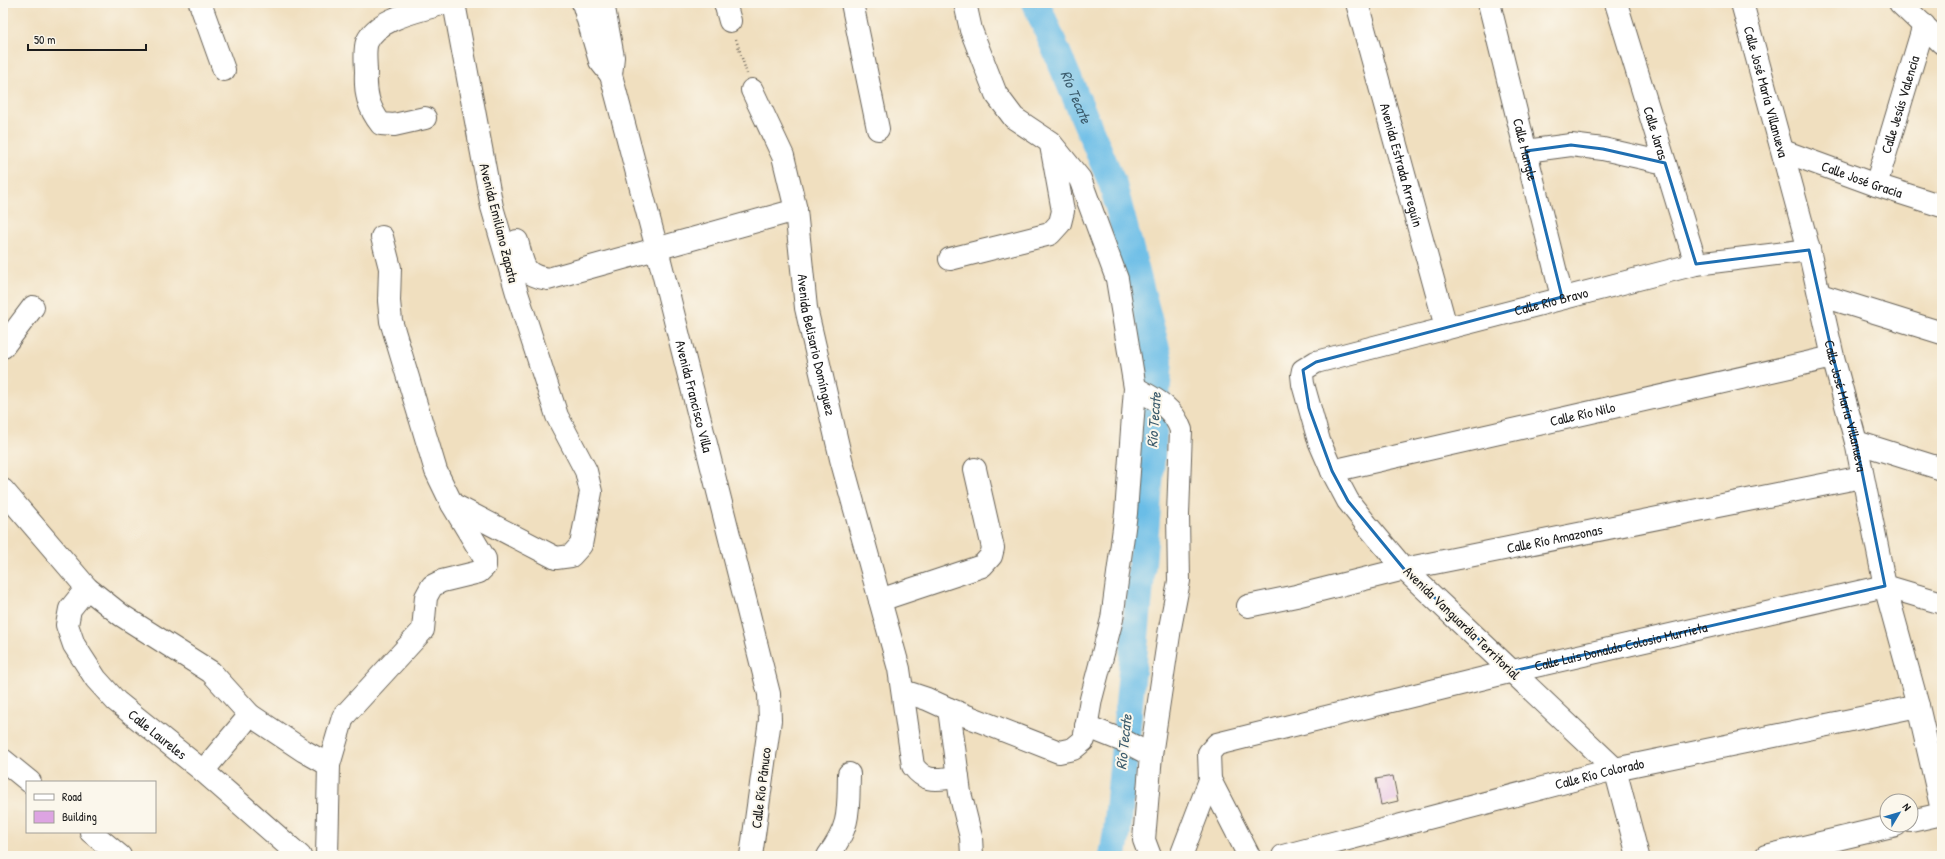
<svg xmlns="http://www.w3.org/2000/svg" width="1945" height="859" font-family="'Patrick Hand',sans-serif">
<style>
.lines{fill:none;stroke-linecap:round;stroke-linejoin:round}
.river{stroke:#6bbde7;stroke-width:28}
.building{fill:#dda4e2}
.minor-casing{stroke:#666055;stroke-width:24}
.path{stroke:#666055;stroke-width:2.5;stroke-dasharray:1 3;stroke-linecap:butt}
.minor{stroke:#fff;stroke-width:22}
.marked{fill:none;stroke:#1f6fb2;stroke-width:3;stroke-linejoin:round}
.labels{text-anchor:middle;stroke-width:4;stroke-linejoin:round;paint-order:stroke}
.street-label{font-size:14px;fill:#1c1c1c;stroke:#fbf7ec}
.water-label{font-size:15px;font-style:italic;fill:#3c5c6d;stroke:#fbf7ec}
</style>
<rect width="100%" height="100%" fill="#fbf7ec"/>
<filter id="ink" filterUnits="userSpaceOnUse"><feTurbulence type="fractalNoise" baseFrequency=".025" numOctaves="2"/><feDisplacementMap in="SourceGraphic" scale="8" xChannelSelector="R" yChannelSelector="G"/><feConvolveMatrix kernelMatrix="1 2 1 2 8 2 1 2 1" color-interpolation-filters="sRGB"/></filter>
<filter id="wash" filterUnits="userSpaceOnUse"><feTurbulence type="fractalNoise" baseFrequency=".012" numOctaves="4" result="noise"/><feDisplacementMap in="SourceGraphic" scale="16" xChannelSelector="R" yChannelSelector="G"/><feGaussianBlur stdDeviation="0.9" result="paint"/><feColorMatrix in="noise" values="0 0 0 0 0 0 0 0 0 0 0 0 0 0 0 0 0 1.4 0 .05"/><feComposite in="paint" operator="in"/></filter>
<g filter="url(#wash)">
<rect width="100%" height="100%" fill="#f0dfbf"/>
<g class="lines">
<path class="river" id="s1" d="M1036,3L1113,185L1159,360L1147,509L1117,832L1113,856"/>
</g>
<g id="blocks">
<path class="building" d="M1393,776L1398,801L1381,805L1376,779Z"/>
</g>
</g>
<g filter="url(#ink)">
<use href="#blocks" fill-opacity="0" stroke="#666055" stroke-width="1"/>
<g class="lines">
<defs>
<g id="minor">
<path d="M200,3L224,70"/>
<path d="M583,3L600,61L611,75"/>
<path id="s2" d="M603,3L613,57L611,75L657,249L769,694L770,720L751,856"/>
<path d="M725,3L730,21"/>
<path d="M852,3L878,129"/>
<path id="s3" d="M1357,3L1446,327"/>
<path id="s4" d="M1489,3L1562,297"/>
<path id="s5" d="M1616,3L1696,264"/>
<path id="s6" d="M1742,3L1809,250L1833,357L1856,442L1885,586L1918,706L1942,810"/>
<path d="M1900,3L1942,43"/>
<path id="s7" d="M752,90L783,156L796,210L806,308L841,459L899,669L913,766C927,784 936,779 958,777"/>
<path d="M425,118L394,125L381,124C368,108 365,92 366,72C366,64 364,50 367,42C378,17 421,11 444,3"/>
<path d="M1526,151L1571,145L1603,149L1665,163"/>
<path id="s8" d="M1783,151L1876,185L1942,206"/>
<path id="s9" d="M1876,185L1924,25"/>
<path d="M382,237L390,268L389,301L391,321L436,471L452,504L556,558L571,556L581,545L591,492L586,471L557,416L517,293L492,207L454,3"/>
<path d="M517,241C524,264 521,275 548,279L796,210"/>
<path d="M950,259L1050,234L1060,223L1063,211L1051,145"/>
<path d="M1820,295L1942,333"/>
<path d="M3,347L33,307"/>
<path d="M1135,388C1155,399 1173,407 1181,430L1178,515L1179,581L1170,628L1151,755"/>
<path d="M1856,442L1942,469"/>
<path id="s10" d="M1332,471L1833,357"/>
<path d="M3,490L87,588L121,615L211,672L250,715L203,771"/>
<path id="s11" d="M87,588L70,609L67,625L74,645L96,679L116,701L203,771L300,856"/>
<path d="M880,600L982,566L991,556L993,548L975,469"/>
<path id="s12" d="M1248,606L1296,596L1404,569L1862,477"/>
<path d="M903,691L927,699L949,709L960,793L971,837L972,856"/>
<path d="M949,709L1059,752L1073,749L1084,740L1091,699L1112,619L1126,513L1135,388L1117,279L1080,179L1050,142L1014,118L996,94L971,30L965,3"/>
<path d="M250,715L304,751L329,765"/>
<path d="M1086,726L1126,742L1151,755L1144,840L1150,856"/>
<path d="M3,760L30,782"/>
<path d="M1911,821L1942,814"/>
<path d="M91,832L120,856"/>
<path d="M327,856L329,765L343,717L423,630L426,597L432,586L442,581L479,572L485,566V559L452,504"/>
<path d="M828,856C851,825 848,811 849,774"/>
<path d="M1181,856L1210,780"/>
<path id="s13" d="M1249,856L1210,780L1209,753L1217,744L1513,671L1885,586L1942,603"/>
<path id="s14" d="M1283,856L1615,769L1918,706"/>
<path id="s15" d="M1638,856L1615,769L1404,569L1367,525L1348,501L1332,471L1319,441L1303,384L1302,375L1303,370L1316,362L1696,264L1809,250"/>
<path d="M1766,856L1896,825"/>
</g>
</defs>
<use href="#minor" class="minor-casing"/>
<path class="path" d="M736,39L747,74"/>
<use href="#minor" class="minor"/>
</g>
</g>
<path class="marked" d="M1571,145L1603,149L1665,163L1696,264L1809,250L1833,357L1856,442L1885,586L1513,671L1404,569L1348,501L1332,471L1309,408L1303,370L1316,362L1562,297L1526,151Z"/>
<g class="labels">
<g class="street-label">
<text dy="5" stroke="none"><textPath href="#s6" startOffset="92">Calle José María Villanueva</textPath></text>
<text dy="5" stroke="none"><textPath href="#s9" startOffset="84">Calle Jesús Valencia</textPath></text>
<text dy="5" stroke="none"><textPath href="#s5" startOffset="136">Calle Jaras</textPath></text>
<text dy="5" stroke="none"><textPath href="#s4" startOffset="151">Calle Mangle</textPath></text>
<text dy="5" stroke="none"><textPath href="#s3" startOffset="168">Avenida Estrada Arreguín</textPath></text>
<text dy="5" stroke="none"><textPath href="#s8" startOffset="84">Calle José Gracia</textPath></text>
<text transform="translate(499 223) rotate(76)" y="5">Avenida Emiliano Zapata</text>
<text dy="5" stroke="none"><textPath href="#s15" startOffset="867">Calle Río Bravo</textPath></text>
<text dy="5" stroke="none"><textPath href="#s7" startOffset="265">Avenida Belisario Domínguez</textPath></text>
<text dy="5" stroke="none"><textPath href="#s2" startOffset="405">Avenida Francisco Villa</textPath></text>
<text dy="5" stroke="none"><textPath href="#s6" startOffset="416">Calle José María Villanueva</textPath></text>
<text dy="5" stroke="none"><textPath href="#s10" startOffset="257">Calle Río Nilo</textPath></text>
<text dy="5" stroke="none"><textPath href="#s12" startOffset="314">Calle Río Amazonas</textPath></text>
<text transform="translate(1462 623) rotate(44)" y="5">Avenida Vanguardia Territorial</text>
<text dy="5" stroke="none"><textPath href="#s13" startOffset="540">Calle Luis Donaldo Colosio Murrieta</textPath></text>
<text dy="5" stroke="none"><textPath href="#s11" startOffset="188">Calle Laureles</textPath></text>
<text dy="5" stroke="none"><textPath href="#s14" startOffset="327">Calle Río Colorado</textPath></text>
<text transform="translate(761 788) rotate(-83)" y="5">Calle Río Pánuco</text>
</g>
<g class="water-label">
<text dy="5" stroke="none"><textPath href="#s1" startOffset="102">Río Tecate</textPath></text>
<text transform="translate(1154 420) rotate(-86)" y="5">Río Tecate</text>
<text transform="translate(1124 742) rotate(-84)" y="5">Río Tecate</text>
</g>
</g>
<rect width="1945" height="859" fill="none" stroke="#fbf7ec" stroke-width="16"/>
<rect x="26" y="781" width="130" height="52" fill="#fbf7ec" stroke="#a29f99"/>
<rect x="34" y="794" width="20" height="6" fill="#ffffff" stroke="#a29f99"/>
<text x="62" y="801" font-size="12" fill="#1c1c1c">Road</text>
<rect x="34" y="811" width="20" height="12" fill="#dda4e2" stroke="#a29f99"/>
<text x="62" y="821" font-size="12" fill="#1c1c1c">Building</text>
<g transform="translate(1899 813) rotate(52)"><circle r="19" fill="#fbf7ec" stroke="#a29f99"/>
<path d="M0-3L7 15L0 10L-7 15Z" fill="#1f6fb2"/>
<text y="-6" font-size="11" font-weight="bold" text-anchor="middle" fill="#1c1c1c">N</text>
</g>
<path d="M28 44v6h118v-6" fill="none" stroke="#1c1c1c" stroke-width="2"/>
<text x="34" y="44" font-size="12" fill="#1c1c1c" stroke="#fbf7ec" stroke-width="3" paint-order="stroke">50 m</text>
</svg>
